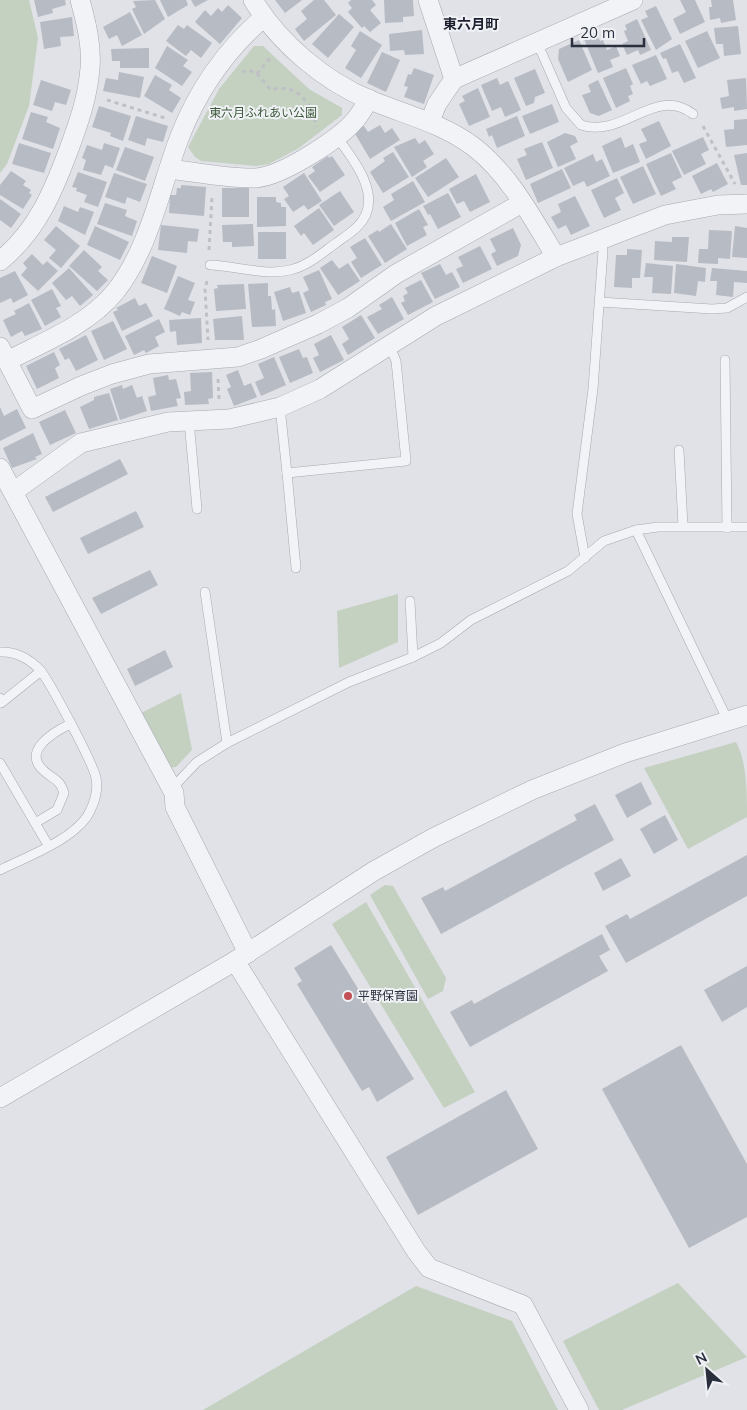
<svg xmlns="http://www.w3.org/2000/svg" width="747" height="1410" font-family="Mulish,'Noto Sans JP',sans-serif">
<style>
.green{fill:#c4d1c1}
.building{fill:#b7bbc4}
.lines{fill:none;stroke-linecap:round;stroke-linejoin:round}
.lane-casing{stroke:#a6a9b1;stroke-width:10}
.street-casing{stroke:#a6a9b1;stroke-width:20}
.path{stroke:#bec0c6;stroke-width:3;stroke-dasharray:4 4;stroke-linecap:butt}
.lane{stroke:#f2f3f6;stroke-width:9}
.street{stroke:#f2f3f6;stroke-width:19}
.poi-dot{fill:#c24f53;stroke:#eff1f5;stroke-width:2}
.labels{text-anchor:middle;stroke-width:4;stroke-linejoin:round;paint-order:stroke}
.park-label{font-size:12px;fill:#3b5838;stroke:#eff1f5}
.poi-label{font-size:12px;fill:#2a2f3d;stroke:#eff1f5;text-anchor:start}
.neighbourhood-label{font-size:14px;font-weight:bold;fill:#1c202e;stroke:#eff1f5}
</style>
<rect width="100%" height="100%" fill="#e0e2e7"/>
<g class="green">
<path d="M0,0H29L38,38L29,106L7,164L0,173Z"/>
<path d="M254,46H263L309,89L342,108V115L299,148L269,164L256,166L201,161L195,157L188,147L219,89Z"/>
<path d="M398,594V642L339,668L337,611Z"/>
<path d="M181,693L192,750L176,767L169,768L141,713Z"/>
<path d="M736,742C747,762 747,793 747,817L688,849L644,768Z"/>
<path d="M385,885L393,886L446,978L443,991L428,999L370,895Z"/>
<path d="M366,902L475,1092L444,1108L332,924Z"/>
<path d="M678,1283L747,1357L622,1410H599L563,1341Z"/>
<path d="M416,1286L512,1321L558,1410H203Z"/>
</g>
<g class="building">
<path d="M34,0H65L66,5L52,9L53,13L38,17Z"/>
<path d="M155,0L165,19L144,34L132,9L136,7L133,1Z"/>
<path d="M160,0H186L188,5L168,17Z"/>
<path d="M191,0H208L195,7Z"/>
<path d="M275,0H302L285,13Z"/>
<path d="M314,0H324L336,15L304,41L295,29L307,19L301,11Z"/>
<path d="M351,0H372L376,5L370,10L381,23L370,32L364,26L362,28L348,12L352,8L348,3Z"/>
<path d="M384,0H413L414,16L403,17V22L385,23Z"/>
<path d="M680,0H695L705,22L680,34L673,19L686,12Z"/>
<path d="M711,0H733L736,20L721,23L720,18L710,20L709,7H712Z"/>
<path d="M228,5L242,18L220,44L195,22L205,10L211,16L218,8L222,12Z"/>
<path d="M656,6L672,39L656,50L641,20L648,17L645,11Z"/>
<path d="M130,12L142,35L122,46L117,35L109,39L103,27Z"/>
<path d="M339,14L354,27L328,58L312,44Z"/>
<path d="M72,17L74,36L60,37L61,46L44,49L40,22Z"/>
<path d="M637,19L651,50L640,55L638,50L627,55L622,44L628,41L624,31L627,30L625,25Z"/>
<path d="M178,25L184,29L187,25L212,43L201,58L191,50L186,56L166,41Z"/>
<path d="M738,26L741,54L724,56L723,44H716L714,28Z"/>
<path d="M422,30L424,54L405,55L404,50L390,51L389,34Z"/>
<path d="M360,31L382,45L361,78L345,68L356,50L351,46Z"/>
<path d="M707,31L720,58L698,68L685,41Z"/>
<path d="M596,34L600,41L603,40L607,50L616,46L620,56L610,60L613,67L598,73L584,39Z"/>
<path d="M579,40L592,70L568,82L558,59L559,49Z"/>
<path d="M680,44L696,78L684,83L678,71L672,73L666,58L663,59L660,53Z"/>
<path d="M167,46L188,60L183,66L192,72L182,86L155,68Z"/>
<path d="M149,48V68H120V61H112L111,49Z"/>
<path d="M382,52L400,60L386,92L367,83Z"/>
<path d="M656,55L667,79L650,86L647,81L641,84L632,65Z"/>
<path d="M414,68L434,75L424,104L404,97L408,87L404,86L408,74L411,75Z"/>
<path d="M626,68L633,84L630,86L633,94L628,96L630,101L616,108L603,78Z"/>
<path d="M535,69L545,93L535,97L534,103L526,106L514,78Z"/>
<path d="M119,72L144,77L140,98L103,91L106,78L118,80Z"/>
<path d="M155,75L172,85L169,90L181,98L172,113L144,96Z"/>
<path d="M497,78L500,85L508,81L521,110L505,117L501,107L492,111L481,85Z"/>
<path d="M746,78L747,109L734,111V107L722,109L720,98L729,96L727,80Z"/>
<path d="M41,80L71,90L66,105L55,102L52,111L33,105Z"/>
<path d="M598,80L612,110L599,116L590,113L582,95L591,92L588,85Z"/>
<path d="M478,88L490,117L469,126L459,104L465,101L462,96Z"/>
<path d="M552,104L559,122L530,134L522,116Z"/>
<path d="M99,106L131,116L123,141L110,136L111,133L92,127Z"/>
<path d="M31,112L48,117L46,122L60,128L53,149L22,139Z"/>
<path d="M136,116L168,126L163,142L147,138L145,146L128,140Z"/>
<path d="M517,116L525,136L497,148L492,135L489,137L486,129Z"/>
<path d="M747,119V145L726,147L724,130L734,129V120Z"/>
<path d="M659,121L671,146L646,159L639,144L647,141L641,129Z"/>
<path d="M380,125L385,133L392,128L400,140L370,159L354,132L364,126L368,132Z"/>
<path d="M565,133L575,136L578,142L570,146L576,159L558,167L547,142Z"/>
<path d="M621,137L625,148L633,144L640,162L613,173L602,146Z"/>
<path d="M703,137L709,150L701,154L706,164L684,175L672,151Z"/>
<path d="M415,138L419,144L425,140L434,154L423,161L427,167L412,177L394,147Z"/>
<path d="M542,142L553,168L526,180L517,159L527,155L524,149Z"/>
<path d="M19,143L51,153L44,173L12,164Z"/>
<path d="M104,143L120,148L113,168L105,165L101,175L83,170L86,160L82,158L87,145L102,150Z"/>
<path d="M125,147L154,157L145,181L116,170Z"/>
<path d="M393,152L409,177L383,193L370,172L385,161L383,158Z"/>
<path d="M671,153L682,177L672,182L676,189L661,196L646,164Z"/>
<path d="M747,153V185H741L734,155Z"/>
<path d="M593,154L596,162L602,159L610,176L587,187L584,181L573,186L564,168Z"/>
<path d="M328,156L329,158L332,156L345,175L320,192L308,176L315,171L312,167Z"/>
<path d="M446,158L459,177L428,197L415,178Z"/>
<path d="M717,163L728,184L713,192L711,189L701,194L692,176Z"/>
<path d="M643,166L656,194L633,204L620,177Z"/>
<path d="M562,169L571,188L538,203L530,184Z"/>
<path d="M11,171L26,181L23,185L31,190L29,193L32,195L23,209L0,195V185Z"/>
<path d="M78,172L107,182L98,207L84,202L87,195L76,191L77,188L72,187Z"/>
<path d="M114,173L147,184L140,202L127,197L125,204L105,197Z"/>
<path d="M304,173L322,201L308,210L304,205L293,212L284,199L289,196L283,187Z"/>
<path d="M476,174L490,202L470,212L464,201L457,204L449,189Z"/>
<path d="M617,178L624,193L615,198L621,210L604,218L591,190Z"/>
<path d="M413,181L425,202L391,221L383,207L394,200L391,194Z"/>
<path d="M181,185L206,187L204,216L169,213L170,195H176L177,188H181Z"/>
<rect x="222" y="188" width="27" height="29"/>
<path d="M340,191L354,212L334,226L319,205Z"/>
<path d="M448,193L461,217L438,229L430,214L428,215L423,206Z"/>
<path d="M575,196L590,226L571,235L566,225L558,229L551,217L561,212L558,204Z"/>
<path d="M257,197H276V202L281,203V207H286V226L257,227Z"/>
<path d="M0,199L21,214L11,228L0,220Z"/>
<path d="M105,203L127,210L125,216L137,221L132,236L97,224Z"/>
<path d="M64,206L78,212L80,207L94,212L85,235L58,221Z"/>
<path d="M319,208L334,230L313,245L304,233L301,236L294,226Z"/>
<path d="M419,209L428,225L423,227L427,235L407,246L395,223Z"/>
<path d="M253,224L254,246L232,247V242H223L222,225Z"/>
<path d="M391,224L407,249L385,263L368,236L378,230L379,232Z"/>
<path d="M161,225L199,229L197,242L188,241L187,253L158,250Z"/>
<path d="M56,226L80,246L61,268L49,258L56,250L44,240Z"/>
<path d="M95,226L129,242L120,260L87,245Z"/>
<path d="M735,226L747,228V258L732,257Z"/>
<path d="M513,228L521,245L518,256L497,266L491,254L496,251L490,239Z"/>
<path d="M709,230L732,231L730,259L718,258V264L698,263L699,249H708Z"/>
<rect x="258" y="232" width="28" height="27"/>
<path d="M672,237H689L687,262L654,260L655,241L672,242Z"/>
<path d="M365,238L382,265L361,278L351,262L357,258L350,247Z"/>
<path d="M480,246L492,269L463,283L456,269L463,266L458,257Z"/>
<path d="M627,249L642,250L640,278H632V288L614,287L616,255H627Z"/>
<path d="M84,250L102,267L98,271L108,280L97,291L69,266Z"/>
<path d="M32,254L43,265L47,261L58,271L38,291L21,275L27,268L23,263Z"/>
<path d="M152,256L177,266L167,293L141,283Z"/>
<path d="M332,260L339,269L348,263L360,281L338,295L320,268Z"/>
<path d="M646,263L673,266L671,294L652,293L653,277H644Z"/>
<path d="M440,264L446,275L452,272L460,287L435,299L421,273Z"/>
<path d="M676,264L706,268L705,282L698,281L696,296L674,293Z"/>
<path d="M69,268L93,295L80,306L72,296L66,300L52,283Z"/>
<path d="M712,268L747,271V283L734,282L733,297L716,295L717,281H710Z"/>
<path d="M319,270L332,299L325,302L326,305L311,312L303,293L309,290L303,277Z"/>
<path d="M15,271L28,295L13,303L11,298L0,303V278Z"/>
<path d="M178,276L195,283L188,300L195,302L190,315L182,312L180,316L164,309Z"/>
<path d="M421,280L433,302L408,315L401,303L405,301L403,296L408,293L405,288Z"/>
<path d="M268,283V296H271L272,310L275,309L276,326L252,327L248,284Z"/>
<path d="M244,284L246,309L216,311L214,289L218,288L217,285Z"/>
<path d="M290,287L292,293L299,291L306,313L283,321L274,292Z"/>
<path d="M52,289L61,306L56,308L61,317L45,326L31,300Z"/>
<path d="M392,297L404,319L378,334L367,317L382,309L379,305Z"/>
<path d="M135,298L139,306L146,303L153,316L122,331L113,312L118,310L116,308Z"/>
<path d="M29,303L42,329L25,336L22,331L11,337L3,320L16,314L14,311Z"/>
<path d="M361,315L375,338L348,355L342,344L349,339L342,327Z"/>
<path d="M242,316L244,340H215L213,319Z"/>
<path d="M201,318L202,343L177,345L176,331L170,332L169,320Z"/>
<path d="M159,319L165,332L155,337L159,346L146,353L144,350L134,355L125,336Z"/>
<path d="M113,321L127,349L104,360L91,331Z"/>
<path d="M86,335L98,360L76,371L69,358L65,360L59,349Z"/>
<path d="M331,335L344,360L320,372L313,358L319,355L314,344Z"/>
<path d="M299,349L303,358L307,357L313,373L290,383L279,357Z"/>
<path d="M54,352L60,365L55,368L59,378L37,389L26,366Z"/>
<path d="M274,357L286,385L261,396L255,382L264,378L258,364Z"/>
<path d="M238,370L244,386L251,383L257,397L234,406L227,389L231,387L226,375Z"/>
<path d="M212,372L213,398L208,399L209,404L185,405L184,392L191,391L190,373Z"/>
<path d="M168,375L169,380L176,379L181,398L176,399L178,406L151,411L148,397L156,395L153,378Z"/>
<path d="M122,385L123,389L132,385L137,398L142,396L147,411L120,420L110,389Z"/>
<path d="M109,393L118,420L89,429L80,407L94,400V397Z"/>
<path d="M0,407L4,416L17,409L26,428L0,441Z"/>
<path d="M65,410L76,433L50,445L39,422Z"/>
<path d="M33,433L42,454L35,457L37,459L12,468L3,448Z"/>
<path d="M120,459L128,474L53,512L45,497Z"/>
<path d="M136,511L144,527L88,554L80,538Z"/>
<path d="M150,570L158,585L101,614L92,598Z"/>
<path d="M165,650L173,667L135,686L127,669Z"/>
<path d="M641,782L652,804L627,818L615,795Z"/>
<path d="M595,804L614,840L441,934L421,898L443,887L445,891L577,820L574,815Z"/>
<path d="M665,815L678,840L654,854L640,829Z"/>
<path d="M747,855V896L626,963L605,926L627,914L630,919Z"/>
<path d="M621,858L631,876L603,891L594,873Z"/>
<path d="M602,934L610,950L599,956L608,971L470,1047L450,1012L472,1000L474,1004Z"/>
<path d="M331,945L414,1079L377,1102L369,1087L362,1091L297,984L302,981L294,968Z"/>
<path d="M747,966V1007L722,1022L704,990Z"/>
<path d="M681,1045L747,1164V1217L689,1248L602,1089Z"/>
<path d="M506,1090L538,1149L418,1215L386,1157Z"/>
</g>
<g class="lines">
<defs>
<g id="lane">
<path d="M537,42L566,108L581,125C623,139 655,85 693,114"/>
<path d="M210,265C236,266 265,276 290,270C308,266 322,253 336,243C343,238 351,233 357,227C386,199 354,160 336,136"/>
<path d="M600,302L712,309L727,308L747,297"/>
<path d="M725,360L727,528"/>
<path d="M280,407L287,473L406,461L396,361L390,347"/>
<path d="M189,421L197,509"/>
<path d="M679,450L683,526"/>
<path d="M287,473L296,568"/>
<path d="M636,530L728,721"/>
<path d="M585,558L577,514L593,389L603,250L600,240"/>
<path d="M205,592L227,743"/>
<path d="M410,601L413,657"/>
<path d="M0,652C15,651 30,659 40,670C49,680 94,765 96,778C98,788 95,801 90,811C78,838 26,857 0,870"/>
<path d="M0,698L1,703L41,671"/>
<path d="M0,763L48,845"/>
<path d="M175,791L177,783L197,762L227,743L349,682L413,657L441,643L471,620L568,571L604,541L636,530L658,527H747"/>
<path d="M35,823L57,810L64,793C60,779 54,780 44,771C21,751 54,732 70,724"/>
</g>
<g id="street">
<path d="M253,0C279,43 324,81 370,100C406,115 442,123 474,147C510,175 533,219 556,257"/>
<path d="M428,0L454,79L437,104L430,121"/>
<path d="M454,79L633,0"/>
<path d="M169,169C197,172 227,179 256,178C282,176 340,139 356,119C361,113 365,106 369,99"/>
<path d="M0,261C37,231 53,192 69,149C79,122 88,96 90,68C92,45 86,22 80,0"/>
<path d="M0,347L32,409L81,386L112,374L149,364L238,357L261,349L318,324L348,308L396,274L522,203"/>
<path d="M7,361C44,342 88,325 115,292C150,248 160,188 180,136C198,90 227,49 264,17"/>
<path d="M0,468L174,793L175,807L248,953"/>
<path d="M13,492L81,443L168,422L229,419L280,407L320,389L436,316L556,257L665,215L718,205L747,204"/>
<path d="M235,961L416,1251L429,1268L523,1305L579,1410"/>
<path d="M0,1098L235,961L374,871L433,838L532,790L625,753L747,715"/>
</g>
</defs>
<use href="#lane" class="lane-casing"/>
<use href="#street" class="street-casing"/>
<g class="path">
<path d="M242,72L249,70L257,74L271,90C295,82 314,103 316,127"/>
<path d="M257,74L271,57"/>
<path d="M107,100L165,118"/>
<path d="M703,126L735,184"/>
<path d="M209,250L212,197"/>
<path d="M207,281L205,289L208,340"/>
<path d="M218,379L219,400"/>
</g>
<use href="#lane" class="lane"/>
<use href="#street" class="street"/>
</g>
<circle class="poi-dot" cx="348" cy="996" r="5"/>
<g class="labels">
<g class="park-label">
<text x="263" y="117">東六月ふれあい公園</text>
</g>
<g class="poi-label">
<text x="358" y="1000">平野保育園</text>
</g>
<g class="neighbourhood-label">
<text x="471" y="29">東六月町</text>
</g>
</g>
<g transform="translate(707 1370) rotate(333)" stroke="#eff1f5" stroke-width="4" paint-order="stroke">
<path d="M0-4L9 19L0 12L-9 19Z" fill="#2a2f3d"/>
<text y="-8" font-size="14" font-weight="bold" text-anchor="middle" fill="#2a2f3d">N</text>
</g>
<path d="M572 38v8h72v-8" fill="none" stroke="#2a2f3d" stroke-width="2.5"/>
<text x="580" y="38" font-size="15" fill="#2a2f3d" stroke="#eff1f5" stroke-width="4" paint-order="stroke">20 m</text>
</svg>
